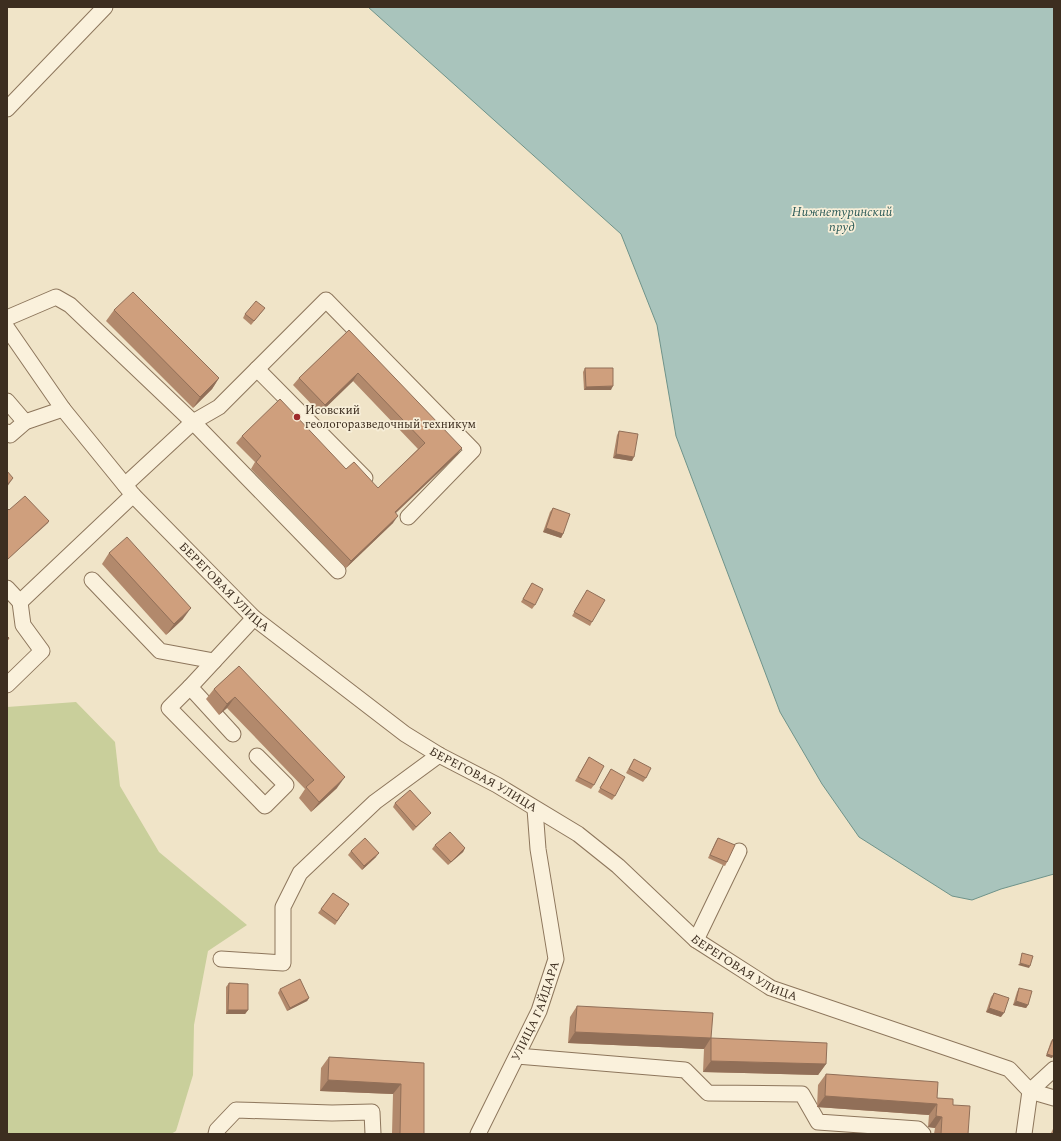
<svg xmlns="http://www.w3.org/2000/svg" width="1061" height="1141" font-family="Spectral,serif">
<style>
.green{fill:#c9cf9b}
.water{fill:#a9c4bc;stroke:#6f938a}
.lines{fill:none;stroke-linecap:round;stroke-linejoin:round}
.minor-casing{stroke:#8d765c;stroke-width:17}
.minor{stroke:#faf1dc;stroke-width:15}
.wall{fill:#b2896c}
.shaded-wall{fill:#916f58}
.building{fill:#cf9f7d;stroke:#916f58}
.poi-dot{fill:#9e2a2b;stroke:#f7eed8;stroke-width:1.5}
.labels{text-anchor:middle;stroke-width:3.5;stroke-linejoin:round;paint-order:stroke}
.poi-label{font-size:12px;fill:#3d2e20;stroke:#f7eed8;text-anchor:start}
.street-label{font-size:12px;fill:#3d2e20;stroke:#f7eed8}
.water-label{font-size:13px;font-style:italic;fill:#2f5d5a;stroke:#f7eed8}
</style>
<rect width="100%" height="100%" fill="#f0e4c8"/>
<path class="green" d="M76,702L115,742L120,786L159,852L247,925L208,951L194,1025L193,1075L176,1131L171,1134H7V707Z"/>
<path class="water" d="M368,7H1054V874L1001,889L972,900L952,896L859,837L822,784L780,712L676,436L657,325L621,234Z"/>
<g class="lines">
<defs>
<g id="minor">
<path d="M7,109L105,7"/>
<path d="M7,318L56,297L70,305L193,422L338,571"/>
<path id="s1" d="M7,328L63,409L133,495L254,618L405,734L439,755L497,785L578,834L618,866L696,940L771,988L1009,1069L1030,1091L1054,1098"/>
<path d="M257,369L365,478"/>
<path d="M7,401L25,422"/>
<path d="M7,432L10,435L25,422L63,409"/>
<path d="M125,485L193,422L219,407L326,300L473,450L408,517"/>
<path d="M92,580L160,651L214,661"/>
<path d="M7,588L20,602"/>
<path d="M7,685L42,651L23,625L20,602L133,495"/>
<path d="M190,687L169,708L265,806L286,785L257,756"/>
<path d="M233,734L190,687L254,618"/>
<path d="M696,940L739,851"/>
<path d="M221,959L283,963V907L300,873L375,802L439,755"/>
<path d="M517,1056L685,1070L708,1093L802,1094L818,1122L918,1129L923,1134"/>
<path d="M1030,1091L1054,1069"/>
<path d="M216,1134L217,1130L236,1110L332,1113L372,1112L373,1134"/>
<path id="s2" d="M478,1134L539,1011L556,959L538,849L535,809"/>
<path d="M1024,1134L1030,1091"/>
</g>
</defs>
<use href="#minor" class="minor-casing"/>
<use href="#minor" class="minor"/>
</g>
<g class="wall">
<path d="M265,308L251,325L243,318L245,314Z"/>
<path d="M114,310L219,378L212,389L193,408L106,321Z"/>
<path d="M349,330L457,455L396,513L393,523L346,568L251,469L255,462L236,443L242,436L346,469L378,488L418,449L353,381L320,413L293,385L299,378Z"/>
<path d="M585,368L611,390H584L583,372Z"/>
<path d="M619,431L632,461L613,458L617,435Z"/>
<path d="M553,508L563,534L561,538L543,532L550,512Z"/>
<path d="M109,553L183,619L166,635L102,564Z"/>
<path d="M532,583L535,605L532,609L521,602Z"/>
<path d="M587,590L592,622L590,626L572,616Z"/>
<path d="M239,666L337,788L311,812L299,798L305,789L227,708L219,715L206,699L214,689Z"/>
<path d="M589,757L594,785L591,789L575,781Z"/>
<path d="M634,759L646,778L643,782L626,773Z"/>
<path d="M611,769L615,796L612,800L598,792Z"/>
<path d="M395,803L428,816L413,831L393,807Z"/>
<path d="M718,838L727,862L725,866L708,858L716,841Z"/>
<path d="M435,845L465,848L463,852L448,865L432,849Z"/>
<path d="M351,851L376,857L362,870L348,855Z"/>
<path d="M333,893L349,904L335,925L318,913Z"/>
<path d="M229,983L248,1010L245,1014H226V987Z"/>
<path d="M1019,988L1028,1005L1026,1008L1013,1005L1017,992Z"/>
<path d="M280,989L309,998L307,1001L287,1011L278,993Z"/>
<path d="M994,993L1001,1017L986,1012L991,997Z"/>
<path d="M577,1006L711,1038L826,1064L818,1075L703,1072L704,1049L568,1043L570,1017Z"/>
<path d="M1053,1039V1056L1052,1058L1046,1056L1051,1041Z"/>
<path d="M329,1057L424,1063V1134H392L393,1094L320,1091L321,1068Z"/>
<path d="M826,1074L937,1098L953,1105L968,1134H934L935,1128L928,1127L929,1115L817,1107L818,1085Z"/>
<path d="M1053,1129L1054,1134H1051V1133Z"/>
</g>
<g class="shaded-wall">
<path d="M358,373L353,381L320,413L325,405Z"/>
<path d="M219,378L212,389L193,408L200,397Z"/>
<path d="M613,386L611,390H584L586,387Z"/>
<path d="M462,448L457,455L389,519L395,512Z"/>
<path d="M616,454L634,457L632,461L613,458Z"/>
<path d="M13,478L7,487V485Z"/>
<path d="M398,516L393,523L346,568L351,561Z"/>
<path d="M49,521L48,523L7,560L8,559Z"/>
<path d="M546,528L563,534L561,538L543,532Z"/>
<path d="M191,608L183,619L166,635L174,624Z"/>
<path d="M235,697L227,708L219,715L227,704Z"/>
<path d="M345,777L337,788L311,812L319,802Z"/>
<path d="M465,848L463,852L448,865Z"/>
<path d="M379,853L376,857L362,870L364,866Z"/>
<path d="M1020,963L1030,966L1029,968L1018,965Z"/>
<path d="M309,998L307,1001L287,1011L290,1008Z"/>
<path d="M1016,1001L1028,1005L1026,1008L1013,1005Z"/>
<path d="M989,1008L1004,1013L1001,1017L986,1012Z"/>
<path d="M228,1010H248L245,1014H226Z"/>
<path d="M575,1032L711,1038L704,1049L568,1043Z"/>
<path d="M1047,1054L1053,1056L1052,1058L1046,1056Z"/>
<path d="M711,1061L826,1064L818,1075L703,1072Z"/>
<path d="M328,1080L401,1084L393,1094L320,1091Z"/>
<path d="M825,1096L937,1104L929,1115L817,1107Z"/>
<path d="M936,1116L942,1117L935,1128L928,1127Z"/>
</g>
<g class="building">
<path d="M133,292L219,378L200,397L114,310Z"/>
<path d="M256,301L265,308L254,321L245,314Z"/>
<path d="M349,330L462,448L395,512L398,516L351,561L256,462L261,456L242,436L280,399L346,469L354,462L378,488L425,443L358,373L325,405L299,378Z"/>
<path d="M585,368H613V386L586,387Z"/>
<path d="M619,431L638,434L634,457L616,454Z"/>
<path d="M7,471L13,478L7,485Z"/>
<path d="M25,496L49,521L8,559L7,558V508L9,510Z"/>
<path d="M553,508L570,514L563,534L546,528Z"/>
<path d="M127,537L191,608L174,624L109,553Z"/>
<path d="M532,583L543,589L535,605L523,599Z"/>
<path d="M587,590L605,600L592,622L574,612Z"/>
<path d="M7,636L9,638L7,641Z"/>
<path d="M239,666L345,777L319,802L306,787L314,780L235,697L227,704L214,689Z"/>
<path d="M589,757L604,766L594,785L578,777Z"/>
<path d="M634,759L651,768L646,778L629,769Z"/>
<path d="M611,769L625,777L615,796L600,788Z"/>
<path d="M410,790L431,813L416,827L395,803Z"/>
<path d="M450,832L465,848L451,862L435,845Z"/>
<path d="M365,838L379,853L364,866L351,851Z"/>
<path d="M718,838L735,845L727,862L710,855Z"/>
<path d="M333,893L349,904L337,921L321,909Z"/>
<path d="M1022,953L1033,956L1030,966L1020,963Z"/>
<path d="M300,979L309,998L290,1008L280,989Z"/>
<path d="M229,983L248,984V1010H228Z"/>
<path d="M1019,988L1032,991L1028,1005L1016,1001Z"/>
<path d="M994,993L1009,998L1004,1013L989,1008Z"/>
<path d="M577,1006L713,1013L711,1038L575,1032Z"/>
<path d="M711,1038L827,1043L826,1064L711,1061Z"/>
<path d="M1053,1039L1054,1040V1054L1053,1056L1047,1054Z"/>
<path d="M329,1057L424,1063V1134H400L401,1084L328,1080Z"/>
<path d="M826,1074L938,1082L937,1098L953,1099V1105L970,1106L968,1134H941L942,1117L936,1116L937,1104L825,1096Z"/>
</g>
<circle class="poi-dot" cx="297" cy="417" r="4"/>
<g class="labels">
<g class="poi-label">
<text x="305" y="414">Исовский<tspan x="305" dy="14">геологоразведочный техникум</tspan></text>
</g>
<g class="street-label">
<text dy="4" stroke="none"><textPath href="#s1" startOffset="339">БЕРЕГОВАЯ УЛИЦА</textPath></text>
<text dy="4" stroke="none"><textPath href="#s1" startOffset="663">БЕРЕГОВАЯ УЛИЦА</textPath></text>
<text dy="4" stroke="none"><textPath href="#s1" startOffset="987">БЕРЕГОВАЯ УЛИЦА</textPath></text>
<text dy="4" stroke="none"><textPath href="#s2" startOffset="136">УЛИЦА ГАЙДАРА</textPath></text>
</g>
<g class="water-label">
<text x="842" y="216">Нижнетуринский<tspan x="842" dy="15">пруд</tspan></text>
</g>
</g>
<rect width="1061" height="1141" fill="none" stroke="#3d2e20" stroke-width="16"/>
</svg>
